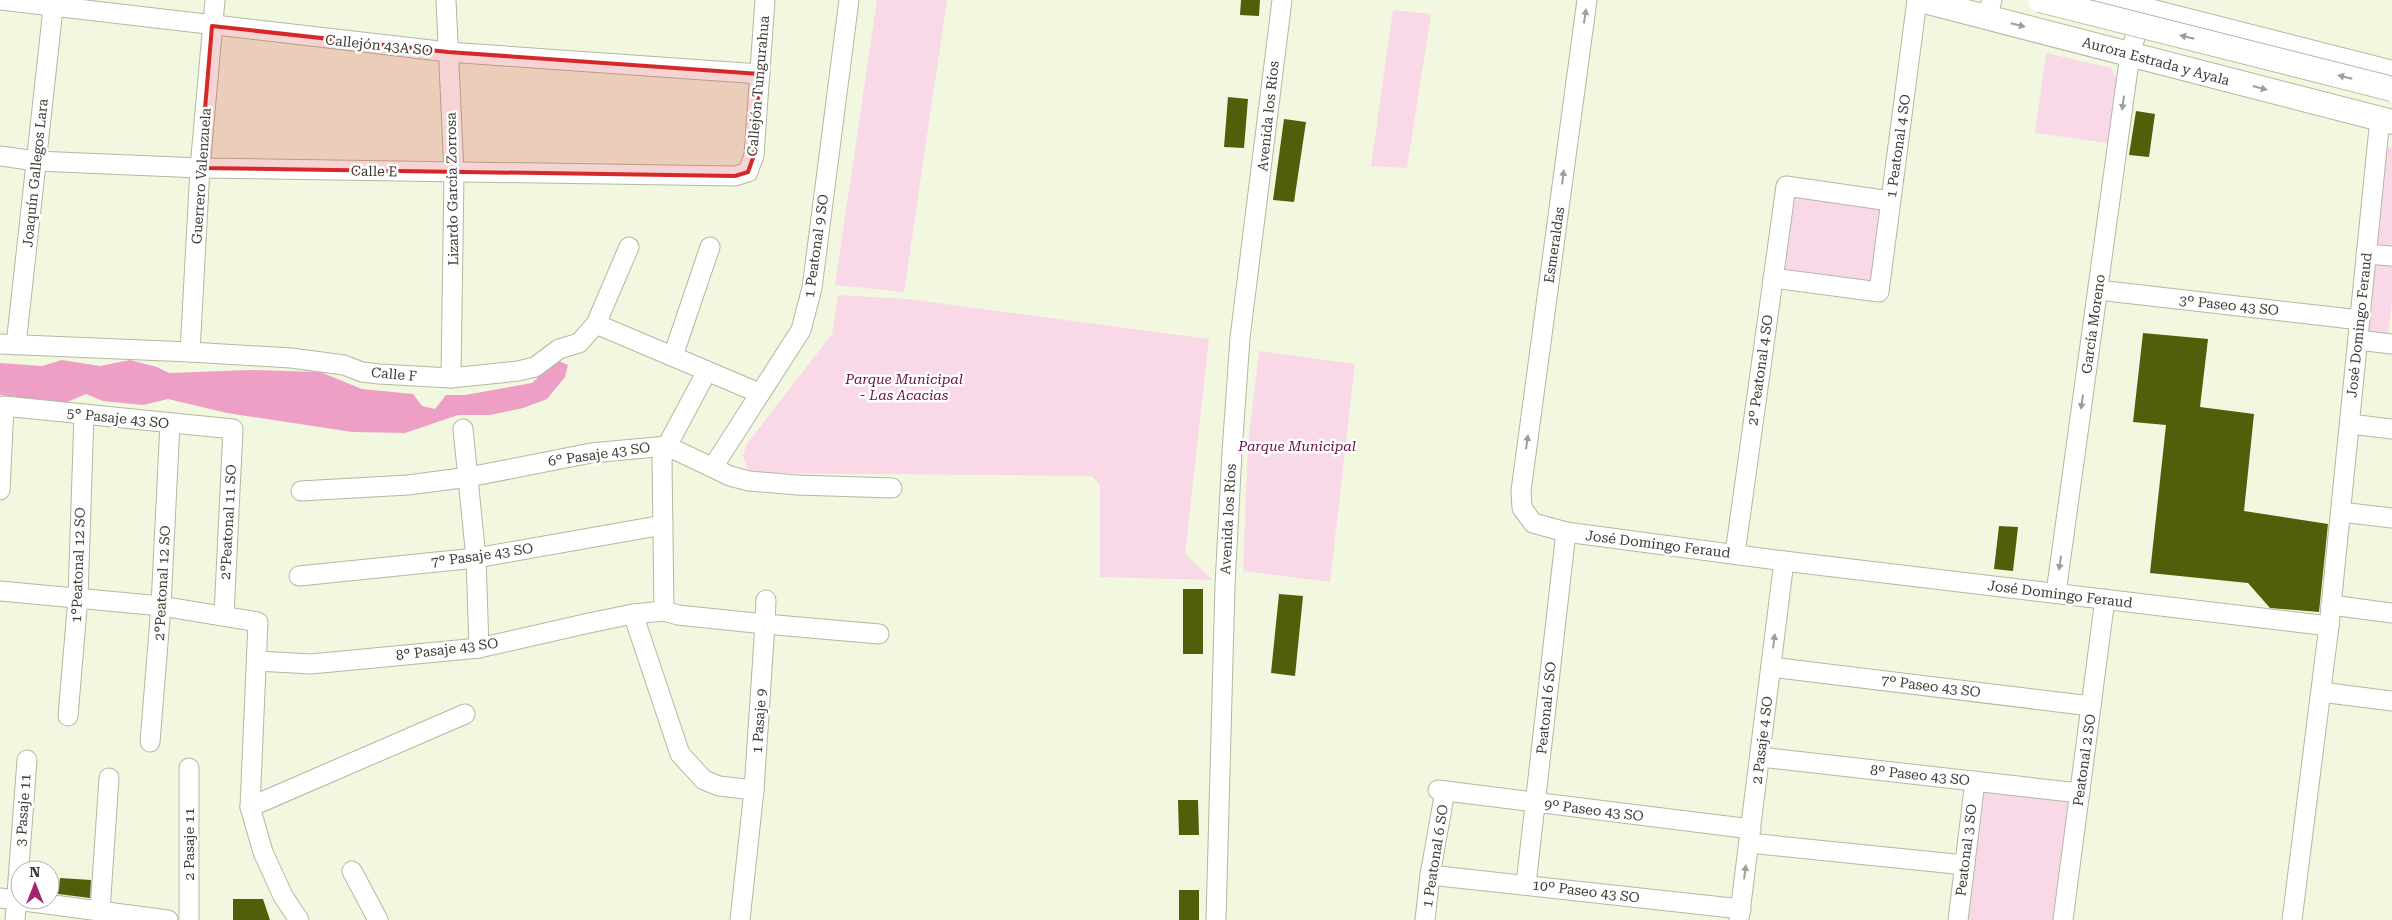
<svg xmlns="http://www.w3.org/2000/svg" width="2392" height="920" font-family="'Roboto Serif',serif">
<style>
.green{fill:#f9d9e8}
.water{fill:#ed9fc5}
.building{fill:#515f0b}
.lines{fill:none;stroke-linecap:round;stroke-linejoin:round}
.minor-casing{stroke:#b2b9a1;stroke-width:21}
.major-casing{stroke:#b2b9a1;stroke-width:26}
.minor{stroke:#fff;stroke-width:19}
.major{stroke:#fff;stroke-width:24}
.major-bridge-casing{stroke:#b2b9a1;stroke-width:26;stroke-linecap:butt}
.major-bridge{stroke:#fff;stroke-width:24}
.oneway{fill:#9e9e9a}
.marked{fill:#d62828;fill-opacity:0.2;stroke:#d62828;stroke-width:4;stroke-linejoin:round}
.labels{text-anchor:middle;stroke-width:5;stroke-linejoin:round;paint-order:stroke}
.street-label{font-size:14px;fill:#3c3e35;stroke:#fff}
.park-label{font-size:14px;font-style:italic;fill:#691046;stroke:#fff}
</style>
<rect width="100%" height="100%" fill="#f1f8df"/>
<g class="green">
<path d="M877,0H947L904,292L835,285Z"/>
<path d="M1393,10L1431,14L1407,168L1371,166Z"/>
<path d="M2046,53L2111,68L2117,80L2108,143L2035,133Z"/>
<path d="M2370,142L2392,148V303L2388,337L2349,334Z"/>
<path d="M1790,195L1882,207L1873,285L1780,274Z"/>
<path d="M838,295L907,299L1209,339L1185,554L1213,580L1100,577V485L1091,476L757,473L748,469L743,456L746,445L832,334Z"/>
<path d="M1259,351L1355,364L1330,582L1243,571L1248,445Z"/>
<path d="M1978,786L2075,796L2058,920H1961Z"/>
</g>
<path class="water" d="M62,360L100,366L130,360L157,367L169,373L250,370L320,372L362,389L413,394L422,406L435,409L446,395H465L532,383L556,360L568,365L565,377L547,399L523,408L490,415H458L405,433L352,432L227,413L168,399L143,405L103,401L86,394L65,403L0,395V363L42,366Z"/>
<g class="building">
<path d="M1241,0H1260L1259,16L1240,15Z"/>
<path d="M1228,97L1248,99L1244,148L1224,147Z"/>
<path d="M2136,111L2155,114L2149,157L2129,155Z"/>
<path d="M1284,119L1306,122L1294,202L1273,200Z"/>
<path d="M2143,333L2208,339L2200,407L2254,414L2244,511L2328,524L2319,612L2270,608L2248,583L2150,573L2166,425L2133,422Z"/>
<path d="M1999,526L2018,527L2013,571L1994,569Z"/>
<rect x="1183" y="589" width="20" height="65"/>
<path d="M1279,594L1303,596L1295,676L1271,673Z"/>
<path d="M1178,800H1198L1199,835H1179Z"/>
<path d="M60,878L91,880L90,898L58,894Z"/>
<rect x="1179" y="890" width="20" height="30"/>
<path d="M233,899H263L270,920H233Z"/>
</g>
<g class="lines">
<defs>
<g id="minor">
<path d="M0,0L448,52L760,74"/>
<path d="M446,0L454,172L451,378"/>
<path d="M1587,0L1521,491L1522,508L1533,523L1566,532L1784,561L2329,626"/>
<path d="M1987,17L1992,0"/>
<path d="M0,156L36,161L200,168L735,176L748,172L754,155L765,0"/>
<path d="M2366,254L2392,256"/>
<path d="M1773,278L1879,292L1917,0"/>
<path d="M2098,290L2360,320"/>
<path d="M596,324L759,393"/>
<path d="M2358,340L2392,344"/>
<path d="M0,344L190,352L291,358L344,365L362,372L379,374L451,378L518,371L535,367L559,349L579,343L596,324L629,247"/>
<path d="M16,345L54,0"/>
<path d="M190,352L200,168L215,0"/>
<path d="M673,356L710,247"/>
<path d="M2350,424L2392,429"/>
<path d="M463,429L476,558L479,648"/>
<path d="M713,467L801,330L812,288L849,0"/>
<path d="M0,490L4,406L233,429L224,615"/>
<path d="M301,491L408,485L469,477L591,453L667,446L730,476L749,481L797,485L892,488"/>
<path d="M2341,512L2392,518"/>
<path d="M1735,554L1786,186L1890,201"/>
<path d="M299,576L476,558L663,525"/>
<path d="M0,591L161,606L258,622L250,807L263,852L283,896L299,920"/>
<path d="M2056,593L2130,54L2142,14"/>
<path d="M766,600L765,624L879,634"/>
<path d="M2331,605L2392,613"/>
<path d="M664,611L662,460L667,446L707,371"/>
<path d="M633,614L680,754L704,780L719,786L754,790"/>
<path d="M257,661L311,664L479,648L589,623L633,614L664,611L678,615L765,624L754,790L740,920"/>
<path d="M1771,667L2091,706"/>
<path d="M2321,692L2392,701"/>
<path d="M68,716L78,598L84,414"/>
<path d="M150,742L161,606L170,423"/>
<path d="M1760,757L2079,793"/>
<path d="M189,768V920"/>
<path d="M1438,790L1751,829"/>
<path d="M250,807L465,714"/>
<path d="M1749,843L1965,865"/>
<path d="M352,871L378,920"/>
<path d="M1430,875L1741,909"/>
<path d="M1526,884L1566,532"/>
<path d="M0,898L168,920"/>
<path d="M100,911L109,778"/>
<path d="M15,920L27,760"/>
<path d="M1216,920L1225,585L1232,452L1240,338L1282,0"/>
<path d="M1425,920L1430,875L1445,791"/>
<path d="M1739,920L1784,561"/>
<path d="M1958,920L1975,781"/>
<path d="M2063,920L2105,599"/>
<path d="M2292,920L2329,626L2380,118"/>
</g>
<g id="major">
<path d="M1920,0L2392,122"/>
<path d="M2106,0L2392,73"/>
</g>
</defs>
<use href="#minor" class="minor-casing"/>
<use href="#major" class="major-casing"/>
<use href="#minor" class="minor"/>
<use href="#major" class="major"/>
<defs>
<path id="major-bridge" d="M2040,0L2392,89"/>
</defs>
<use href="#major-bridge" class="major-bridge-casing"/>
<use href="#major-bridge" class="major-bridge"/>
</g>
<defs><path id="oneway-solid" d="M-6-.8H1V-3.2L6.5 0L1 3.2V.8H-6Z" transform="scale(1.25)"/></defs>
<g class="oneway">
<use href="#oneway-solid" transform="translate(1585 16) rotate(-81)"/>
<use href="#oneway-solid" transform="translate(2018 25) rotate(14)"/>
<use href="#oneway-solid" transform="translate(2187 37) rotate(-166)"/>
<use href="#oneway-solid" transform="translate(2345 77) rotate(-166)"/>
<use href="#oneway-solid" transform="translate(2260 88) rotate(15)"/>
<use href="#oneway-solid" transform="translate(2123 103) rotate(98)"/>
<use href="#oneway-solid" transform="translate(1563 177) rotate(-83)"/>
<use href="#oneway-solid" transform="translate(2082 402) rotate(98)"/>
<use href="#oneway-solid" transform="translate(1527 442) rotate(-82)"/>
<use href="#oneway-solid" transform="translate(2060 563) rotate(98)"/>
<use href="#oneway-solid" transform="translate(1774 641) rotate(-83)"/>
<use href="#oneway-solid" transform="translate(1745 872) rotate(-83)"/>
</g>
<path class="marked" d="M212,26L448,52L760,74L754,155L748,172L735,176L200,168Z"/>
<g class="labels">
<g class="street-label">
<text transform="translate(379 45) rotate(6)" y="5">Callejón 43A SO</text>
<text transform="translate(2156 61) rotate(15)" y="5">Aurora Estrada y Ayala</text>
<text transform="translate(758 86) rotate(-85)" y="5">Callejón Tungurahua</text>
<text transform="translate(1268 116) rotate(-84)" y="5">Avenida los Ríos</text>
<text transform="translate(1898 146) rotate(-82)" y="5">1 Peatonal 4 SO</text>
<text transform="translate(374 171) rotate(1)" y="5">Calle E</text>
<text transform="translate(35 173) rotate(-84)" y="5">Joaquín Gallegos Lara</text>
<text transform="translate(201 176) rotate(-86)" y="5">Guerrero Valenzuela</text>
<text transform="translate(452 189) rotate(-91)" y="5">Lizardo García Zorrosa</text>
<text transform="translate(1554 245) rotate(-82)" y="5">Esmeraldas</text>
<text transform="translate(816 246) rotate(-82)" y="5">1 Peatonal 9 SO</text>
<text transform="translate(2229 305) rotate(6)" y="5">3º Paseo 43 SO</text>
<text transform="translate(2093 324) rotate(-82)" y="5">García Moreno</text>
<text transform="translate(2359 325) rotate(-84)" y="5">José Domingo Feraud</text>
<text transform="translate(1760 370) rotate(-82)" y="5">2º Peatonal 4 SO</text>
<text transform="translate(394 374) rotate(5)" y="5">Calle F</text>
<text transform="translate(118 418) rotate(6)" y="5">5° Pasaje 43 SO</text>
<text transform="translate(599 454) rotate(-8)" y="5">6° Pasaje 43 SO</text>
<text transform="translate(1228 519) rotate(-87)" y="5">Avenida los Ríos</text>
<text transform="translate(228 522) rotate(-87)" y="5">2°Peatonal 11 SO</text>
<text transform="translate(1658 544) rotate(7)" y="5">José Domingo Feraud</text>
<text transform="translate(482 555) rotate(-8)" y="5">7° Pasaje 43 SO</text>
<text transform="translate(78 565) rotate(-88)" y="5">1°Peatonal 12 SO</text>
<text transform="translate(162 583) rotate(-87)" y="5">2°Peatonal 12 SO</text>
<text transform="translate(2060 594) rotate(7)" y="5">José Domingo Feraud</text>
<text transform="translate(447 649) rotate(-7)" y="5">8° Pasaje 43 SO</text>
<text transform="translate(1931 686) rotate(7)" y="5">7º Paseo 43 SO</text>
<text transform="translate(1546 708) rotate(-84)" y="5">Peatonal 6 SO</text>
<text transform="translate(759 721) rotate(-86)" y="5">1 Pasaje 9</text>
<text transform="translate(1762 740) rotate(-83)" y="5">2 Pasaje 4 SO</text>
<text transform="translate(2084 760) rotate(-82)" y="5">Peatonal 2 SO</text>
<text transform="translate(1920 775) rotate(6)" y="5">8º Paseo 43 SO</text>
<text transform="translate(23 810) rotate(-86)" y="5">3 Pasaje 11</text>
<text transform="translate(1594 810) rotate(7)" y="5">9º Paseo 43 SO</text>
<text transform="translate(189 844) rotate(-90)" y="5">2 Pasaje 11</text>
<text transform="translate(1966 850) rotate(-83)" y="5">Peatonal 3 SO</text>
<text transform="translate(1435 856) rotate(-81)" y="5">1 Peatonal 6 SO</text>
<text transform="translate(1586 891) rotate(7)" y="5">10º Paseo 43 SO</text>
</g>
<g class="park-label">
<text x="904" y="384">Parque Municipal<tspan x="904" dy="16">- Las Acacias</tspan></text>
<text x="1297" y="451">Parque Municipal</text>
</g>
</g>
<g transform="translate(35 885)"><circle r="24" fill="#ffffff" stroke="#b1b2ae"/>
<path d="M0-4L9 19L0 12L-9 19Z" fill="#a62573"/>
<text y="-8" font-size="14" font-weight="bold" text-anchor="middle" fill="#3c3e35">N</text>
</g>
</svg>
